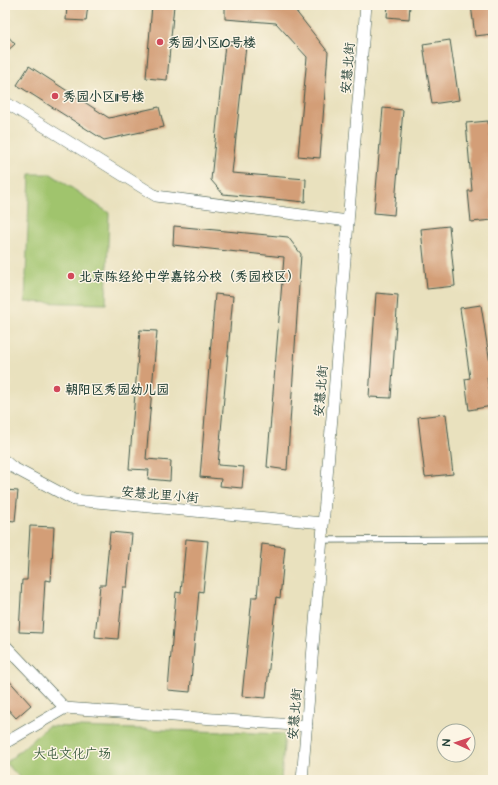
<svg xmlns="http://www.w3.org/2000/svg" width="498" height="785" font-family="'Architects Daughter','LXGW WenKai TC',sans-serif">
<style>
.green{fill:#a0c46d;stroke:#608050}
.building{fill:#d39e77}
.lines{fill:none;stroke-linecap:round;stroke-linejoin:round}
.service-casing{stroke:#3d5649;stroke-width:7}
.minor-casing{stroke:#3d5649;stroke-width:12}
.service{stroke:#fff;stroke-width:5.5}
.minor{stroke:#fff;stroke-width:11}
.poi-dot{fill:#d1495b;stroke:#fcf5e5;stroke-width:1.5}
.labels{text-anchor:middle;stroke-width:3;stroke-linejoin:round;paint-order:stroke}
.poi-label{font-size:13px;font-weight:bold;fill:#1f3d34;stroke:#fcf5e5;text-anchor:start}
.street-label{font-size:13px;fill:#1f3d34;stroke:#fcf5e5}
.park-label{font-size:13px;fill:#3f5f42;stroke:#fcf5e5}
</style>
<rect width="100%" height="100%" fill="#fcf5e5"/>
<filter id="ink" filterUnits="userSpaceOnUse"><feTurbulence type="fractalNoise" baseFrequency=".025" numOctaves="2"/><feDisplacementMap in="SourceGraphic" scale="8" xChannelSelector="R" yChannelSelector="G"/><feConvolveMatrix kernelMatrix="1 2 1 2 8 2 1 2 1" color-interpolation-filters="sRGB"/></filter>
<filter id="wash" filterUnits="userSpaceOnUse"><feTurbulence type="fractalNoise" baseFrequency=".012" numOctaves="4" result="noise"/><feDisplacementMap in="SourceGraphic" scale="16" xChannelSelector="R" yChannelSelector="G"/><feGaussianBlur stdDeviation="0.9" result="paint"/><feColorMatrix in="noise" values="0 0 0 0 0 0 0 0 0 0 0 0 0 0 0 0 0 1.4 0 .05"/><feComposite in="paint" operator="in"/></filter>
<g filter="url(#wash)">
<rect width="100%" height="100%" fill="#e9e1be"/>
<g class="green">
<path d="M30,174H51L109,213L106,304L25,302Z"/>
<path d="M48,726L285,734L281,780H22L6,763Z"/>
</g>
<g id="blocks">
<g class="building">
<path d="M67,5H88L86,21L66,20Z"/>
<path d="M152,5H174L167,80L146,78Z"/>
<path d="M225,5H291L328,52L320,158L298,156L307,57L276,23L225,19Z"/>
<path d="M388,5H410L409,19L387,17Z"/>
<path d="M471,5H493V34L475,36Z"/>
<path d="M5,33L15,44L5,53Z"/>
<path d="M450,40L459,100L432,104L423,44Z"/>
<path d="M225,44L246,46L232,173L306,179L305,202L223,194L211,180Z"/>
<path d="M29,66L109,118L159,107L164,127L104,140L17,85Z"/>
<path d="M383,108L403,110L394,215L374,213Z"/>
<path d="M488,121L493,175V189L491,190L493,220L471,222L468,191H472L466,123Z"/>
<path d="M174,226L288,237L301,254L287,470L267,467L284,257L173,245Z"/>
<path d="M449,226L455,286L427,289L421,229Z"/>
<path d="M376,293L398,295L391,398L369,397Z"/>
<path d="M215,294L233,296L218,465L244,467L242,488L220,486L221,479L200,477Z"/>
<path d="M481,305L492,376L487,377L492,406L469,410L465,379L470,378L460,308Z"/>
<path d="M140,330L157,331L146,459L171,461L170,481L148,479L149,470L129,469Z"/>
<path d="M446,414L453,474L425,477L418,417Z"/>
<path d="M5,490L18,491L15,521L5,520Z"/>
<path d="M30,526L54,527L51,581L45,580L42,633L19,632L22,580H27Z"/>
<path d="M110,532L132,534L127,587H123L118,639L95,637L100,585H105Z"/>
<path d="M186,539L208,541L203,592L199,591L190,692L168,690L176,592L181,593Z"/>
<path d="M262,544L285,547L280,598L276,597L266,698L242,696L252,597H257Z"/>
<path d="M5,676L31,705L16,718L5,706Z"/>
</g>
</g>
</g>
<g filter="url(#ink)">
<use href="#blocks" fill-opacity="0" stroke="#3d5649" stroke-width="1"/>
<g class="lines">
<defs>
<path id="service" d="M322,540L493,539"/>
<g id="minor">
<path d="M5,102L156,196L348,221"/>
<path d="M5,461L12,467L74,500L323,523"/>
<path d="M5,645L65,708"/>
<path d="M5,743L65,708L307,726"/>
<path d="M302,780L366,5"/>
</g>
</defs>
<use href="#service" class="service-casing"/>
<use href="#minor" class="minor-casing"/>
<use href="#service" class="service"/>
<use href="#minor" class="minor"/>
</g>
</g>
<g class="poi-dot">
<circle cx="160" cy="42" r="4"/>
<circle cx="55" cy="96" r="4"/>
<circle cx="71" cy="276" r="4"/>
<circle cx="57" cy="389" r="4"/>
</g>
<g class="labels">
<g class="poi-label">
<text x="168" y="47">秀园小区10号楼</text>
<text x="63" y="101">秀园小区11号楼</text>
<text x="79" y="281">北京陈经纶中学嘉铭分校（秀园校区）</text>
<text x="65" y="394">朝阳区秀园幼儿园</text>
</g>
<g class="street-label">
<text transform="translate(347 68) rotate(-85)" y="5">安慧北街</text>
<text transform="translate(320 391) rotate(-85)" y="5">安慧北街</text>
<text transform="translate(160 494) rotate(5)" y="5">安慧北里小街</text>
<text transform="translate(294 714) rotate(-85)" y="5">安慧北街</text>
</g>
<g class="park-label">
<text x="72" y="758">大屯文化广场</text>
</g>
</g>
<rect width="498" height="785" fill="none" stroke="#fcf5e5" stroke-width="20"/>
<g transform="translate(456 743) rotate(273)"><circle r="19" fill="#fcf5e5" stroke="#a4ab9e"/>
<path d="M0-3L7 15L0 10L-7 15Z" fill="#d1495b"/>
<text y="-6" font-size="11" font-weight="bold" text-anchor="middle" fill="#1f3d34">N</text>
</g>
</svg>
